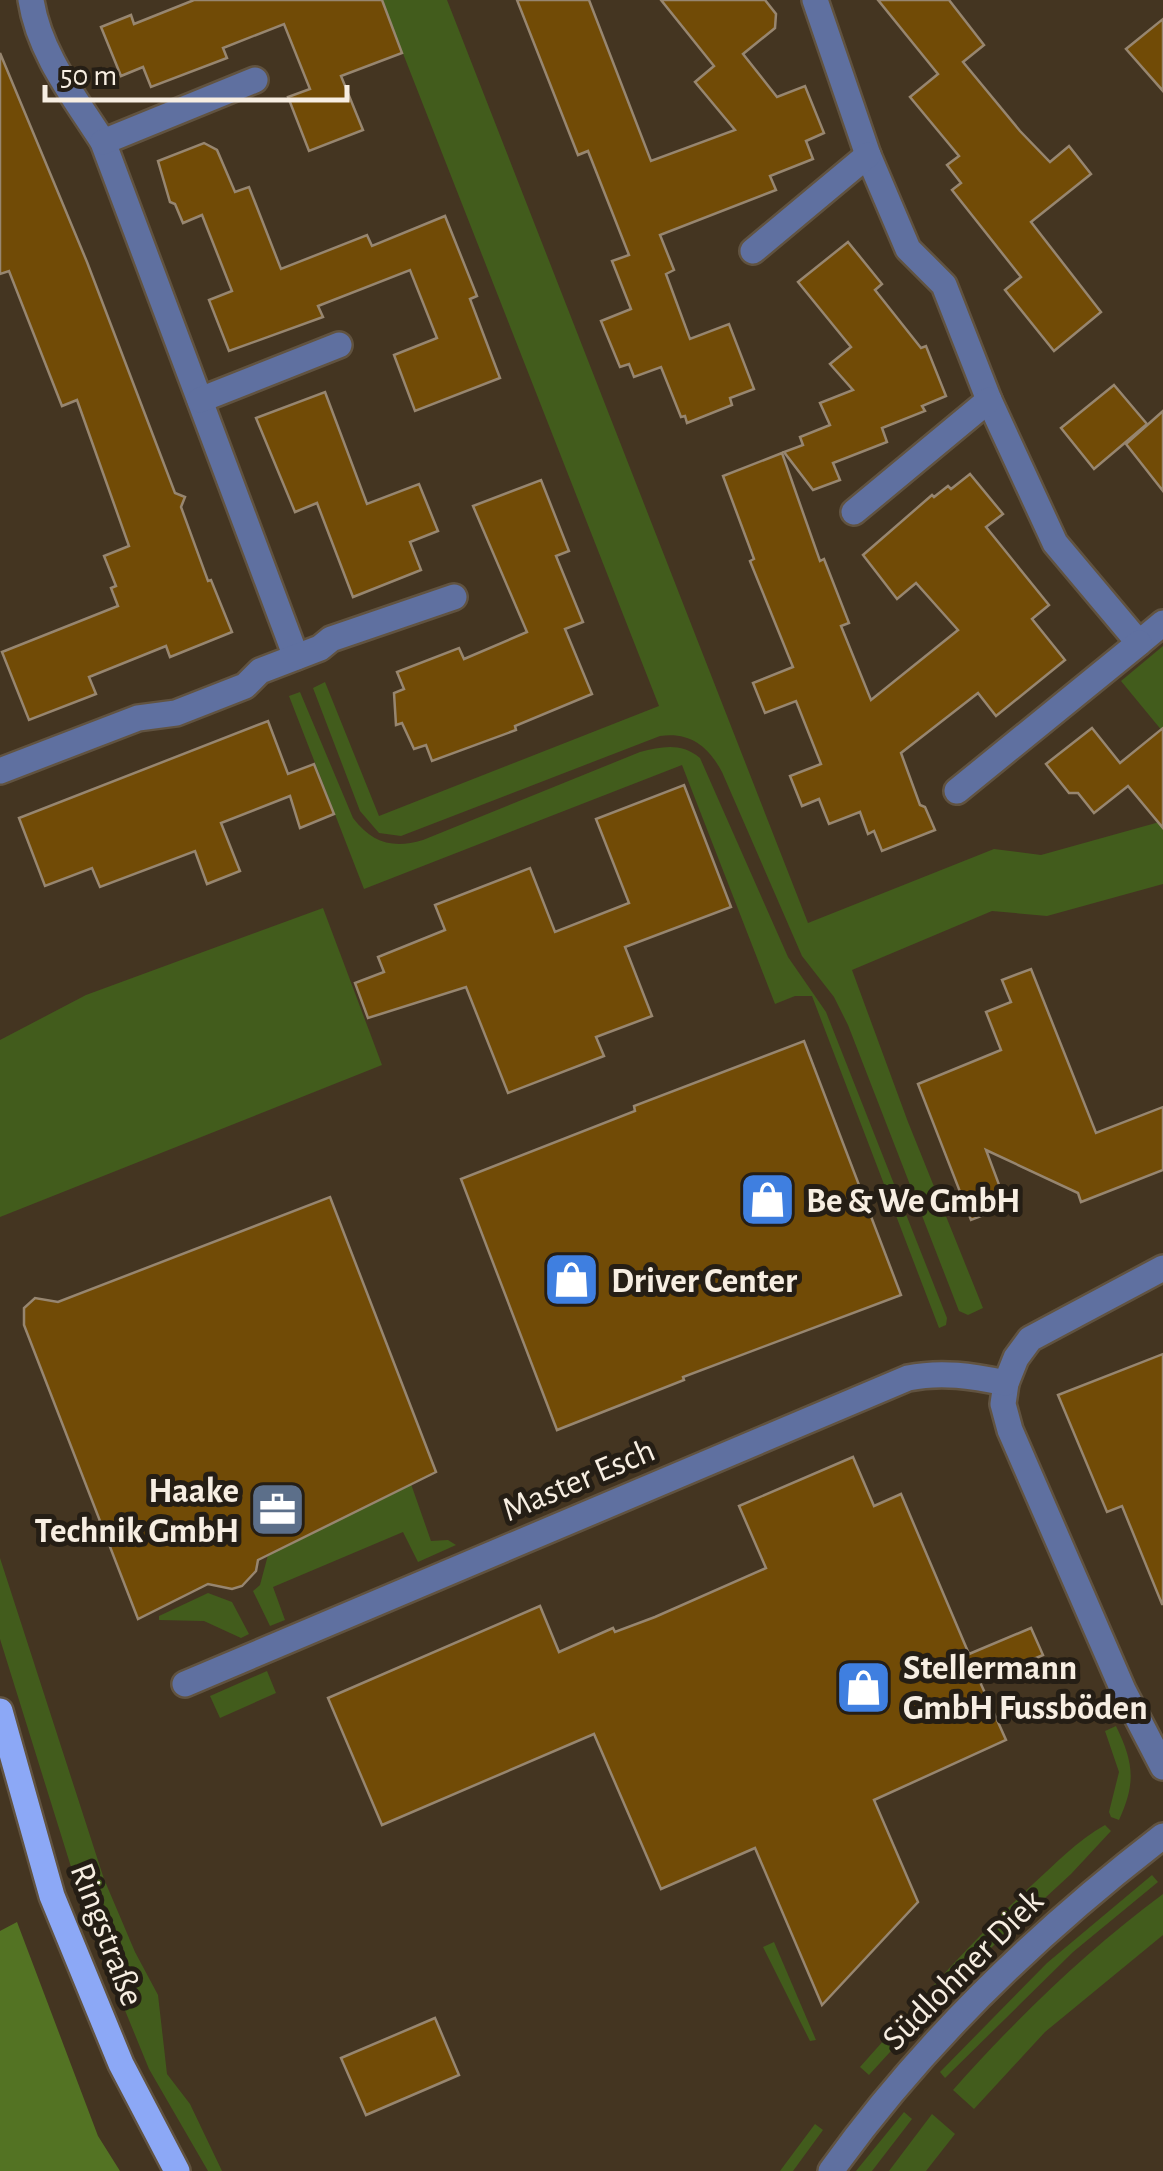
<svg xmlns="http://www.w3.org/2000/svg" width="1163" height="2171" font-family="'Alegreya Sans',sans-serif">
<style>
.green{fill:#425c1c}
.forest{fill:#537323}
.building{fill:#714b06;stroke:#978670;stroke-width:2.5}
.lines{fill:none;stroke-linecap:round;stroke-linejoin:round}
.minor-casing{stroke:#615340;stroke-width:30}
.major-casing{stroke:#615340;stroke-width:30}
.minor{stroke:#5f70a0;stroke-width:25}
.major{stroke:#8ca8f6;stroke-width:25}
.labels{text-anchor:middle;stroke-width:10;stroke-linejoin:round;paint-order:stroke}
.poi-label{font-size:35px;font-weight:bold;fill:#f7eee2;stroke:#251e15;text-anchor:start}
.street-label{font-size:35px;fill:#f7eee2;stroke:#251e15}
</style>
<rect width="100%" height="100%" fill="#443521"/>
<g class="green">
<path d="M382,0H447L808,923L994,849L1041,855L1163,821V884L1047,916L992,911L852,970L908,1122L983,1308L968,1315L959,1311L848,1025L834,997L802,956L722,772C708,746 690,732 660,736L401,836L379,833L360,811L313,688L325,682L379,816L659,706Z"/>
<path d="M1163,646V732L1121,681Z"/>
<path d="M300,692L353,818C372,843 393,849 423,840L640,752C662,747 680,742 700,758L788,957L826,1012L947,1318L946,1325L939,1328L812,996H795L775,1004L682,765L364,889L289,696Z"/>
<path d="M323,908L382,1065L0,1217V1040L86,995Z"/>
<path d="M411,1484L431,1541L448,1540L456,1545L418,1562L403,1532L273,1587L285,1620L270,1626L253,1591L260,1585L268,1555Z"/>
<path d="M0,1558L104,1879L135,1952L158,1995L167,2074L190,2104L222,2171H208L149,2069L86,1915L0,1639Z"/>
<path d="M208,1593L232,1602L249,1634L241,1638L204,1621L159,1620V1616Z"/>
<path d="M267,1671L276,1693L220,1718L210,1696Z"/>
<path d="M1116,1726C1134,1763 1136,1783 1119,1820L1111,1817L1109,1812L1119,1772L1105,1731Z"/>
<path d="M1105,1825L1111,1831L1071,1874L954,1982L869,2075L860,2067C916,2004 971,1942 1032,1885C1055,1864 1078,1840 1105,1825Z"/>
<path d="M1152,1875L1158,1882L1073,1952L945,2078L940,2072L1047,1963Z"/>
<path d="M1163,1894V1935L1045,2032L974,2109L953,2090C1016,2019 1086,1951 1163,1894Z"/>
<path d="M774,1942L816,2040L810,2041L763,1947Z"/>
<path d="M904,2112L912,2119L872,2171H856Z"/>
<path d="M932,2114L955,2134L926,2171H889Z"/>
<path d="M815,2124L823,2130L793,2171H780Z"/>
</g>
<path class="forest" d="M17,1922L98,2136L120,2171H0V1931Z"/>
<g class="building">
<path d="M194,0H382L402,53L341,76L363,130L309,151L288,97L310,89L284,24L223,48L227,58L151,87L143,67L121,76L101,27L131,15L134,24Z"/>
<path d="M517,0H589L651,161L735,130L695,82L714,66L661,0H765L776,14L775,28L743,54L777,97L805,86L824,133L806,141L813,159L770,176L776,190L660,235L674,270L666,274L690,339L729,324L754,389L730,398L732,405L687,423L685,416L681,417L661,367L634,377L629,364L620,367L601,321L631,309L612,261L629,255L588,151L578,155Z"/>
<path d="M878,0H949L984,45L963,62L1020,131L1050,162L1069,146L1091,174L1031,222L1101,312L1054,351L1005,290L1021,277L952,190L961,183L947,165L959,156L910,97L938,74Z"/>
<path d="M1163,19V91L1126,49Z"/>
<path d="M0,53L87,262L175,493L185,497L181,507L208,581L211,580L232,632L170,657L166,646L89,677L96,694L29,720L2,652L118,606L111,588L116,586L104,556L129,546L77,400L62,406L9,271L0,274Z"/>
<path d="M204,143L217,150L235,192L249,187L281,269L367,235L372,246L445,216L477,296L470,299L500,378L415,411L394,355L437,338L410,270L318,306L323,317L229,351L209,300L232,291L202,215L183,223L175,204L170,202L158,161Z"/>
<path d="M848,242L882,284L875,290L921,348L926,346L946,396L922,406L925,411L882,428L887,442L833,463L840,480L813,490L784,452L803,445L800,437L830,425L820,403L853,390L830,364L851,347L798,282Z"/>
<path d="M1114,385L1147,424L1094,469L1061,428Z"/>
<path d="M325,392L367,504L419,484L438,531L410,542L421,570L353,597L317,503L295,512L256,418Z"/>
<path d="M1163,411V491L1126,444Z"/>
<path d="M782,453L820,561L824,559L849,623L841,626L871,700L958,630L916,583L897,599L863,555L932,495L934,497L948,486L951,489L970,474L1003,514L986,527L1049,605L1032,619L1065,660L996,716L978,693L901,753L920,805L925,807L935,830L882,851L874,831L868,834L860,812L829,824L819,799L802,806L790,776L821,764L796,701L765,713L753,683L793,667L750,561L754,559L723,476Z"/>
<path d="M541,480L569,551L556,556L583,622L565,629L592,694L515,726L516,730L432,761L426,745L414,749L402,723L396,725L394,693L404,689L397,672L459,648L464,659L527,632L473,506Z"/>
<path d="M268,721L288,774L314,764L334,814L300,828L290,796L221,823L240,871L207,884L195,851L100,887L92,868L45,886L19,818Z"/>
<path d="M1092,728L1120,763L1163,728V828L1128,786L1094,813L1078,793H1069L1046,764Z"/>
<path d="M684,785L731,907L625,947L652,1016L596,1037L604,1056L508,1093L466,987L368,1018L355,983L384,972L378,957L445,930L435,905L530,868L555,932L629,903L596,819Z"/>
<path d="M1031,969L1096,1133L1163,1107V1170L1081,1202L1078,1193L986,1150L1007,1206L971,1220L918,1084L1001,1050L986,1012L1011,1002L1002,980Z"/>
<path d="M804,1041L901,1295L683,1377L684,1380L557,1430L461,1179L635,1111L634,1106Z"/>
<path d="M330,1197L436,1472L258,1560L256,1571L242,1586L232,1589L208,1584L138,1619L24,1325V1308L35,1298L58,1302Z"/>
<path d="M1163,1354V1604H1162L1122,1506L1107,1512L1058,1395Z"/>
<path d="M853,1457L874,1506L901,1494L969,1654L1031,1628L1043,1655L980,1682L1006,1740L874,1800L918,1902L822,2005L755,1848L661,1889L594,1734L382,1825L328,1698L540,1606L559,1652L613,1628L615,1632L655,1617L766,1568L739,1506Z"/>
<path d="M435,2018L459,2075L366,2115L341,2058Z"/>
</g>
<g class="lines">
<defs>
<g id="minor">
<path d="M31,0C39,53 75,98 103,142L296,657"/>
<path d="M815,0L868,155L908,249L944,285L989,400L1055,543L1139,643L1163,623"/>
<path d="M103,142L255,80"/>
<path d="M753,251L868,155"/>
<path d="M200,400L339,345"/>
<path d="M854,512L989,400"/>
<path d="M0,771L138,718L176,713L245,686L260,671L320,648L331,639L454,597"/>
<path d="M957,791L1139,643"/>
<path d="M1006,1383L1003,1404L1010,1430L1123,1690L1163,1767"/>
<path d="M185,1684L908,1378C942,1371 972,1376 1006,1383L1016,1358L1030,1339L1163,1268"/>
<path d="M831,2171C924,2041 1037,1933 1163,1836"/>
</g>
<path id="major" d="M0,1711L52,1896L121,2064L177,2171"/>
</defs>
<use href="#minor" class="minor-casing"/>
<use href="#major" class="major-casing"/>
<use href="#minor" class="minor"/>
<use href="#major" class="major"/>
</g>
<defs>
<symbol id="shop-square" viewBox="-11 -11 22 22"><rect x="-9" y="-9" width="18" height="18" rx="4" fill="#3f7fe0" stroke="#251e15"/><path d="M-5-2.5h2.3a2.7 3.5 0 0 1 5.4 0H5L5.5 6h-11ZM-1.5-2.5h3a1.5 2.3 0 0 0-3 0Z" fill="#fff"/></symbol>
<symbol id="office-square" viewBox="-11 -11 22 22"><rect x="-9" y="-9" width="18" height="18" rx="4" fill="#5c6f8a" stroke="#251e15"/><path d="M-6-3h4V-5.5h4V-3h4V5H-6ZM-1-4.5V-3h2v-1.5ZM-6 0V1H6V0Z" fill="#fff"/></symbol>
</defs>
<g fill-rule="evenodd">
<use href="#shop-square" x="736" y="1168" width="63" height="63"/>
<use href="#shop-square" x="540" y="1248" width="63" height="63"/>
<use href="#office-square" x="246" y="1478" width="63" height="63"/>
<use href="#shop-square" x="832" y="1656" width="63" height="63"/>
</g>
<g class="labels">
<g class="poi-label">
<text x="806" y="1212">Be &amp; We GmbH</text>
<text x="611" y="1292">Driver Center</text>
<text x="239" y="1502" text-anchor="end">Haake<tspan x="239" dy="40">Technik GmbH</tspan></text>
<text x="903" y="1679">Stellermann<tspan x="903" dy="40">GmbH Fussböden</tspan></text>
</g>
<g class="street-label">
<text transform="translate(578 1479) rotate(-23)" y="12">Master Esch</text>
<text transform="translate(108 1934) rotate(69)" y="12">Ringstraße</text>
<text transform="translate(962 1969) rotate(-45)" y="12">Südlohner Diek</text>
</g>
</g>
<path d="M45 85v15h302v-15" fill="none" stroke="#f7eee2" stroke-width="5"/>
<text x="60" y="85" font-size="30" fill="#f7eee2" stroke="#251e15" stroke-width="8" paint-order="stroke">50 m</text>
</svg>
